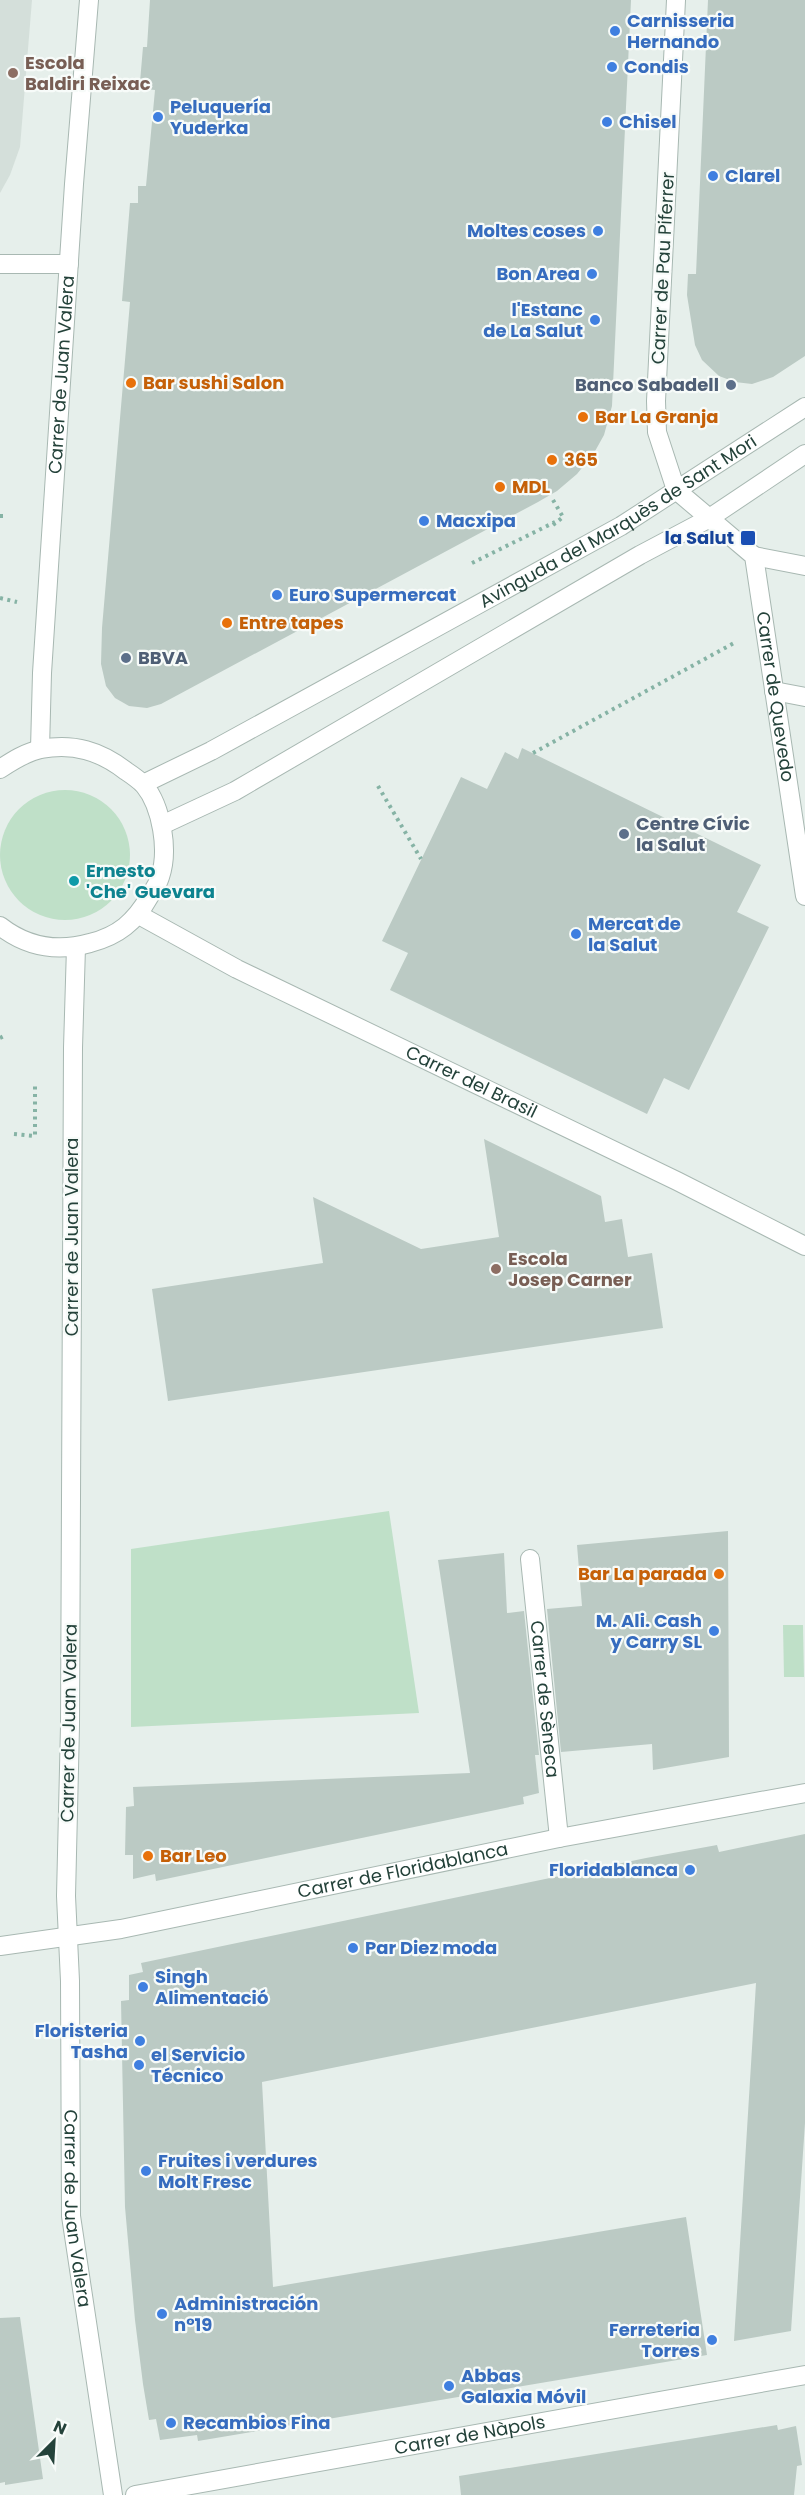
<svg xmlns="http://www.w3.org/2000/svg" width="805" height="2495" font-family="Poppins,sans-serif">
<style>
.built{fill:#d4dfda}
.green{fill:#bfe0c8}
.building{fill:#bbcac4}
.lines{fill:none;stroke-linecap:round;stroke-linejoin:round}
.minor-casing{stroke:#a8b8b2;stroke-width:20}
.path{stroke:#86b3a5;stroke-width:4;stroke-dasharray:3 4.5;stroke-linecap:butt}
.minor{stroke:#fff;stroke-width:18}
.shop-dot{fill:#3f7fe0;stroke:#f7fbf9;stroke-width:2}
.education-dot{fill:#8d6e63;stroke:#f7fbf9;stroke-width:2}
.food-dot{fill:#e8710a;stroke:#f7fbf9;stroke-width:2}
.service-dot{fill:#5c6f8a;stroke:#f7fbf9;stroke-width:2}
.transit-dot{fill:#1a4fb4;stroke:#f7fbf9;stroke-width:2}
.culture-dot{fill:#0f9aa8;stroke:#f7fbf9;stroke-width:2}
.labels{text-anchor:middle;stroke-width:4.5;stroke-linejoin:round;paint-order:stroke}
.shop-label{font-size:18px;font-weight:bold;fill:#366cbe;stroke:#f7fbf9;text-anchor:start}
.education-label{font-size:18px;font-weight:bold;fill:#785e54;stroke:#f7fbf9;text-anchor:start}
.street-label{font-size:18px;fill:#24423a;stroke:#f7fbf9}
.food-label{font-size:18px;font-weight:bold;fill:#c56008;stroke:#f7fbf9;text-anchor:start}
.service-label{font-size:18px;font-weight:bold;fill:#4e5e75;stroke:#f7fbf9;text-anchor:start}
.transit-label{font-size:18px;font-weight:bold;fill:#164399;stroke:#f7fbf9;text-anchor:end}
.culture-label{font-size:18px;font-weight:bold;fill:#0d838f;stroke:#f7fbf9;text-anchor:start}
</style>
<rect width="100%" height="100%" fill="#e6efeb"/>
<path class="built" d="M0,0H32L20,147L10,175L0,193Z"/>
<g class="green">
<circle cx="65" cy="855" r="65"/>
<path d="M389,1511L419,1713L131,1727V1549Z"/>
<path d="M783,1625H803L804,1677H784Z"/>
</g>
<g class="building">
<path d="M150,0H631L612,406L604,435L594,453L577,474L557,491L538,502L161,704L147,708L129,706L115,698L106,686L101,664L102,628L130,302L122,301L130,203H138V186H146L155,90L146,89L147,83L140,82L143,47H147Z"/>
<path d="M708,0H805V356L773,377L752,384L735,382L719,376L702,360L695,345L687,295L688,274H696Z"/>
<path d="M522,748L761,865L737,912L769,927L689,1090L664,1078L647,1114L390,990L408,953L382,941L461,777L487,789L505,752L518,759Z"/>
<path d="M484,1139L601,1196L605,1222L622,1219L628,1257L652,1253L663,1328L168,1401L152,1289L323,1263L313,1197L421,1249L499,1237Z"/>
<path d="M728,1531L729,1757L653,1770L652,1744L561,1752L547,1609L582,1606L577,1545Z"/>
<path d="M504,1553L507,1613L524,1611L539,1755H535L539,1793L523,1797L524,1804L156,1881L155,1874L133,1879V1855H125L126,1807L134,1806L133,1787L470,1773L438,1560Z"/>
<path d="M805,1834V2123L791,2331L734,2341L756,1983L262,2082L273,2287L686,2217L707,2355L198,2441L197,2435L160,2440L156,2419L149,2420L143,2384L135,2320L125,2207L121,2001L129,2000V1975L143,1972L141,1963L646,1858L717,1845L719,1852Z"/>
<path d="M20,2317L43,2479L5,2485V2482L0,2483V2318Z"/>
<path d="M777,2425L778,2430L796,2426L802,2465L797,2466L794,2495H461L459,2476Z"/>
</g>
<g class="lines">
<defs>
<g id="minor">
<path id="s1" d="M676,0L656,401L657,432L676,490L754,556L805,896"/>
<path d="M0,264H69"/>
<path d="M754,556L805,566"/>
<path d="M774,691L805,697"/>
<path id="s2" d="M40,749L42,673L74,184L89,0"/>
<path d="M0,769C12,761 26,752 41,749C74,743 100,751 126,771C132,775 139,780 144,785C162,807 169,851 160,877C158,884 153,891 149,897C135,922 118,936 90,943C58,952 27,947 0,926"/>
<path id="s3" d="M143,784L211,751L621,526L805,407"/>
<path d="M162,825L235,791L640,555L708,519L805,454"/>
<path id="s4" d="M139,915L237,969L677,1181L805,1246"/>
<path id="s5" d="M76,947L73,1048L70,1726L66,1896L70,1981L71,2216L113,2495"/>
<path id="s6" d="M530,1559L559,1838"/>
<path id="s7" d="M0,1946L121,1929L559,1838L805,1793"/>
<path id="s8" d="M135,2495L805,2375"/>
</g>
</defs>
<use href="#minor" class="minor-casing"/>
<g class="path">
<path d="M553,500L563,517"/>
<path d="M0,516H3"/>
<path d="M553,525L563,517"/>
<path d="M472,563L555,522"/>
<path d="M0,598L17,602"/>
<path d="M533,753L734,643"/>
<path d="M378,786L421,859"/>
<path d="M0,1038L6,1035"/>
<path d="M14,1134L35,1136V1084"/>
</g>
<use href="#minor" class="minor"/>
</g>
<g class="shop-dot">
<circle cx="615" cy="31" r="6"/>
<circle cx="612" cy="67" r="6"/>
<circle cx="158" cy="117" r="6"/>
<circle cx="607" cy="122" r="6"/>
<circle cx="713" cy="176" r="6"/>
<circle cx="598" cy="231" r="6"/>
<circle cx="592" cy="274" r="6"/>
<circle cx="595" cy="320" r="6"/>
<circle cx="424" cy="521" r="6"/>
<circle cx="277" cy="595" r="6"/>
<circle cx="576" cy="934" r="6"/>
<circle cx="714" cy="1631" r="6"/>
<circle cx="690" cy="1870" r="6"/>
<circle cx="353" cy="1948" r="6"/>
<circle cx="143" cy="1987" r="6"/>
<circle cx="140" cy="2041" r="6"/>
<circle cx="139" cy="2065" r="6"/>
<circle cx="146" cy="2171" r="6"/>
<circle cx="162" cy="2314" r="6"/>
<circle cx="712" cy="2340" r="6"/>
<circle cx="449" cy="2386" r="6"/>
<circle cx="171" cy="2423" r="6"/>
</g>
<g class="education-dot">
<circle cx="13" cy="73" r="6"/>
<circle cx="496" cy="1269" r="6"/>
</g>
<g class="food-dot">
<circle cx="131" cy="383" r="6"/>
<circle cx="583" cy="417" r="6"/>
<circle cx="552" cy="460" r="6"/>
<circle cx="500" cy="487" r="6"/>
<circle cx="227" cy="623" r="6"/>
<circle cx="719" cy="1574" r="6"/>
<circle cx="148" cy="1856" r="6"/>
</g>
<g class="service-dot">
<circle cx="731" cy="385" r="6"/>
<circle cx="126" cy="658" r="6"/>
<circle cx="624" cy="834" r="6"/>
</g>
<rect class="transit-dot" x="740" y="530" width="16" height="16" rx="3"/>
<circle class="culture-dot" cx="74" cy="881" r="6"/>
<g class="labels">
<g class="shop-label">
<text x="627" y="27">Carnisseria<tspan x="627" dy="21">Hernando</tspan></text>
<text x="624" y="73">Condis</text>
<text x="170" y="113">Peluquería<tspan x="170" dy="21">Yuderka</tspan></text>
<text x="619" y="128">Chisel</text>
<text x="725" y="182">Clarel</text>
<text x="586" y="237" text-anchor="end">Moltes coses</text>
<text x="580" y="280" text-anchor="end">Bon Area</text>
<text x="583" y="316" text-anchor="end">l'Estanc<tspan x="583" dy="21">de La Salut</tspan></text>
<text x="436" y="527">Macxipa</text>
<text x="289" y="601">Euro Supermercat</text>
<text x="588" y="930">Mercat de<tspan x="588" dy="21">la Salut</tspan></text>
<text x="702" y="1627" text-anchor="end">M. Ali. Cash<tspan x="702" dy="21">y Carry SL</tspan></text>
<text x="678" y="1876" text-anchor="end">Floridablanca</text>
<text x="365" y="1954">Par Diez moda</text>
<text x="155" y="1983">Singh<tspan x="155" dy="21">Alimentació</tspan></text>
<text x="128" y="2037" text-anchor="end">Floristeria<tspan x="128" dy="21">Tasha</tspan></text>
<text x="151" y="2061">el Servicio<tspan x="151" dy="21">Técnico</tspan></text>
<text x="158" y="2167">Fruites i verdures<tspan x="158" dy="21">Molt Fresc</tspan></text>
<text x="174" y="2310">Administración<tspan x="174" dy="21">n°19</tspan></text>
<text x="700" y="2336" text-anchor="end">Ferreteria<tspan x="700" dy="21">Torres</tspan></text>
<text x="461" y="2382">Abbas<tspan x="461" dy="21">Galaxia Móvil</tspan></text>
<text x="183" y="2429">Recambios Fina</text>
</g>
<g class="education-label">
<text x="25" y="69">Escola<tspan x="25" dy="21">Baldiri Reixac</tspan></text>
<text x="508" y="1265">Escola<tspan x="508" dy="21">Josep Carner</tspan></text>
</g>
<g class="street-label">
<text transform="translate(663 268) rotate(-87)" y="6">Carrer de Pau Piferrer</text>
<text dy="6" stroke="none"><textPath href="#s2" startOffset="375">Carrer de Juan Valera</textPath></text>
<text dy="6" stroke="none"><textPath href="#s3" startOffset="543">Avinguda del Marquès de Sant Mori</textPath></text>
<text dy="6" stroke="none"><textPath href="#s1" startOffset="738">Carrer de Quevedo</textPath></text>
<text dy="6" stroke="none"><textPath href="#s4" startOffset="372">Carrer del Brasil</textPath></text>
<text transform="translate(72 1237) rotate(-90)" y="6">Carrer de Juan Valera</text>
<text dy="6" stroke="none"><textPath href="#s6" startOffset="141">Carrer de Sèneca</textPath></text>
<text transform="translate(69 1723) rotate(-89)" y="6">Carrer de Juan Valera</text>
<text dy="6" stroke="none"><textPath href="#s7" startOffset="410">Carrer de Floridablanca</textPath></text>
<text dy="6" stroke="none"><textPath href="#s5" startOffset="1262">Carrer de Juan Valera</textPath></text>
<text dy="6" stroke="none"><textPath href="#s8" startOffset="340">Carrer de Nàpols</textPath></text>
</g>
<g class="food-label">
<text x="143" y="389">Bar sushi Salon</text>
<text x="595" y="423">Bar La Granja</text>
<text x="564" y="466">365</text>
<text x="512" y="493">MDL</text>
<text x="239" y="629">Entre tapes</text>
<text x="707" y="1580" text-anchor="end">Bar La parada</text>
<text x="160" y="1862">Bar Leo</text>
</g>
<g class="service-label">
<text x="719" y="391" text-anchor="end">Banco Sabadell</text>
<text x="138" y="664">BBVA</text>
<text x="636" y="830">Centre Cívic<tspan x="636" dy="21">la Salut</tspan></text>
</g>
<g class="transit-label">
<text x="734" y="544">la Salut</text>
</g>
<g class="culture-label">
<text x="86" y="877">Ernesto<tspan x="86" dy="21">'Che' Guevara</tspan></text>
</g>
</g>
<g transform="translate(54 2441) rotate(24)" stroke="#f7fbf9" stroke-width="4.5" paint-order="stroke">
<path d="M0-4.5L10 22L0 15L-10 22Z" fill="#24423a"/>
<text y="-9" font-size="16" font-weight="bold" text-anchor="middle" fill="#24423a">N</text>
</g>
</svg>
